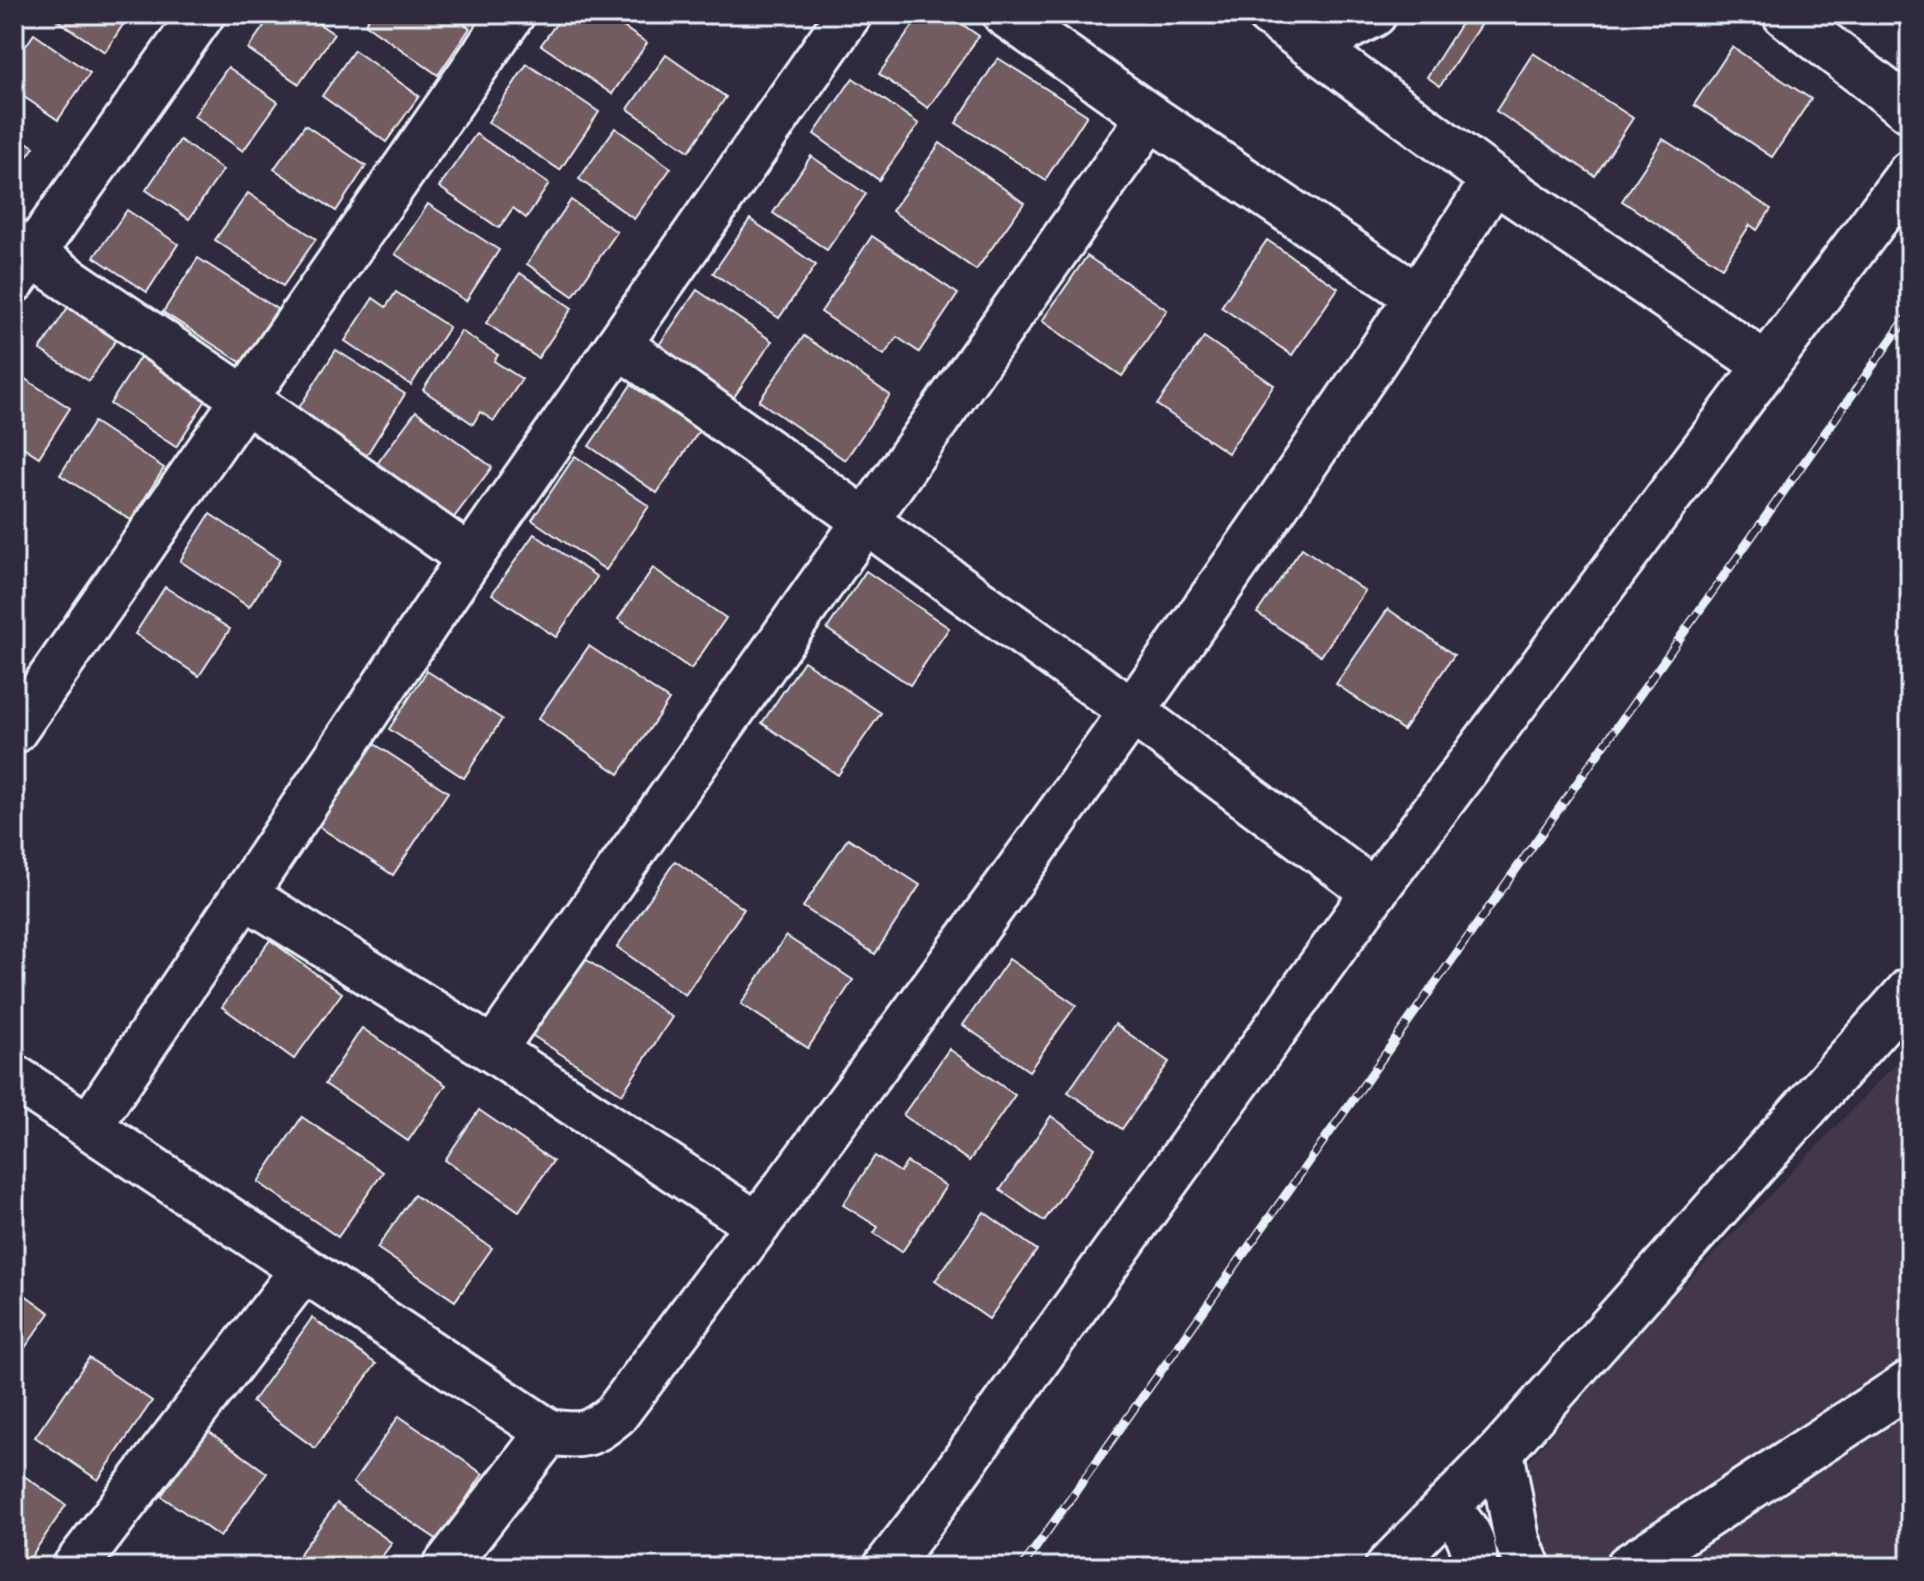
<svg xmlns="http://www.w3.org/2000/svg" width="1924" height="1581" font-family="'Balsamiq Sans',sans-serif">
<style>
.built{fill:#433948}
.building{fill:#725b61;stroke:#e8f1f8;stroke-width:2}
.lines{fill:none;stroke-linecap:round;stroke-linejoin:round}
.minor-casing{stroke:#e8f1f8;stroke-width:50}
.minor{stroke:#2f2a3d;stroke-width:44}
.rail-casing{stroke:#e8f1f8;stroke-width:9}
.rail{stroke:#2f2a3d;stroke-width:6;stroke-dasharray:18;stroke-linecap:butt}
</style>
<rect width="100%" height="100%" fill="#2f2a3d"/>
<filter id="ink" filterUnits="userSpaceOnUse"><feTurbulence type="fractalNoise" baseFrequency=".0125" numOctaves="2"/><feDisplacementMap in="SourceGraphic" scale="16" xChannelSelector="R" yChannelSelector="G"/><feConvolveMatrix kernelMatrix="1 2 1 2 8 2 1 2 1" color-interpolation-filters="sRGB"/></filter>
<g filter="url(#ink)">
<path class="built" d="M1910,1049V1567H1439L1632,1339Z"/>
<g class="building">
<path d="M53,14H130L105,52L51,16Z"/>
<path d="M272,14H305L334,34L299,84L248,49Z"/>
<path d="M372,14H450L470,28L438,75L365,24Z"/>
<path d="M563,14H604L647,43L612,94L541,45Z"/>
<path d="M646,14H669L662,24Z"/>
<path d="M921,14H947L979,36L928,108L879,74Z"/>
<path d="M1467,14L1482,22L1440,86L1427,77Z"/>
<path d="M34,34L90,73L58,120L14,90V63Z"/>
<path d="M1732,47L1811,99L1772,157L1694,105Z"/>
<path d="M354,50L419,96L386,142L322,96Z"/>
<path d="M1533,53L1633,118L1595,176L1496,111Z"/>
<path d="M666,55L726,97L689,151L628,109Z"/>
<path d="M998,58L1087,115L1045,180L956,123Z"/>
<path d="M527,64L599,112L560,170L488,122Z"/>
<path d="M228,67L278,102L243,151L194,116Z"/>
<path d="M853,78L919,124L879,180L814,134Z"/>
<path d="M305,125L366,166L336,211L274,169Z"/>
<path d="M615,128L671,168L634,219L579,179Z"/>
<path d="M14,134L34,147L14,175Z"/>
<path d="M476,134L549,184L526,218L513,208L499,228L439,187Z"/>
<path d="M1663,139L1771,209L1757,230L1750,225L1722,267L1622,201Z"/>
<path d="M180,140L223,170L189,219L146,190Z"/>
<path d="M940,143L1024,203L976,270L892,211Z"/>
<path d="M811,156L866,194L827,250L773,213Z"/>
<path d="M248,193L316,239L283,286L215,240Z"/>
<path d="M571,200L617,232L573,296L527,264Z"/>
<path d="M428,204L499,250L466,301L395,254Z"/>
<path d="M127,210L178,244L147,292L94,257Z"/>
<path d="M750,219L816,265L779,318L713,273Z"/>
<path d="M872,236L958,294L919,352L897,337L884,355L821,312Z"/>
<path d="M1267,240L1338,288L1292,355L1221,307Z"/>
<path d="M1087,256L1167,310L1122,376L1042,321Z"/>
<path d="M198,258L277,309L242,363L163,312Z"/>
<path d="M520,273L572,308L538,358L486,323Z"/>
<path d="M697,290L772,341L732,400L657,348Z"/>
<path d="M396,292L449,327L411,385L345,341L373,298L386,307Z"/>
<path d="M70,304L119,335L89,381L40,350Z"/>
<path d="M461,331L498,355L494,361L522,379L494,421L480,412L473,424L423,390Z"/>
<path d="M804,336L890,395L845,460L759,401Z"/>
<path d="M1204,337L1274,385L1228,453L1157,405Z"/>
<path d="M336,350L405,394L364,459L295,414Z"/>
<path d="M140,357L206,400L176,447L110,404Z"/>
<path d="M19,375L70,408L39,457L14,441V383Z"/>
<path d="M631,385L699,431L657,493L589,446Z"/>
<path d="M416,411L492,467L449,524L374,468Z"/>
<path d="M94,422L164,468L131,520L60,475Z"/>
<path d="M575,456L649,506L606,570L532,520Z"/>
<path d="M210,514L280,560L249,607L180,561Z"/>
<path d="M534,534L597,577L556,637L492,594Z"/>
<path d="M1302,548L1365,591L1321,656L1257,613Z"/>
<path d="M653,568L726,618L691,669L618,619Z"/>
<path d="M866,571L949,628L910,685L827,629Z"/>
<path d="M165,587L230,629L199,676L135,634Z"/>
<path d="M1388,609L1454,655L1403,730L1336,684Z"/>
<path d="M589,646L669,700L619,774L538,719Z"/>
<path d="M804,661L881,713L838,775L762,723Z"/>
<path d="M427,671L502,719L464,778L389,729Z"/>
<path d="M373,743L448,792L393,875L318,826Z"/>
<path d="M848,838L920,885L875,954L803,907Z"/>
<path d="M675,861L744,909L685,995L617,947Z"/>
<path d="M786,936L853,980L808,1048L741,1004Z"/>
<path d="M270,940L342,993L294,1059L222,1007Z"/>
<path d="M569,948L672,1017L622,1094L518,1026Z"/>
<path d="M1009,959L1076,1005L1029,1071L963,1025Z"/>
<path d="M1115,1024L1169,1062L1122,1129L1068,1092Z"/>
<path d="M362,1028L446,1085L408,1141L325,1084Z"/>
<path d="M949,1049L1015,1095L969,1161L903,1115Z"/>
<path d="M479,1110L553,1161L519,1211L445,1160Z"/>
<path d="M1051,1116L1095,1148L1044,1221L1000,1190Z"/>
<path d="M302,1117L383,1172L338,1237L258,1182Z"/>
<path d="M875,1156L900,1172L907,1162L946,1186L902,1252L874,1233L878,1227L843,1205Z"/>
<path d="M414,1195L492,1248L455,1301L377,1248Z"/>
<path d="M984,1212L1037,1250L989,1319L935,1281Z"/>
<path d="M14,1287L50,1313L14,1363Z"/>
<path d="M312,1318L376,1364L315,1448L252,1402Z"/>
<path d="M89,1358L152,1401L98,1480L35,1437Z"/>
<path d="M399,1416L483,1474L438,1540L353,1483Z"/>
<path d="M208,1431L267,1473L220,1537L161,1496Z"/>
<path d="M14,1469L66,1505L24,1567H14Z"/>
<path d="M337,1503L392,1543L374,1567H290Z"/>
</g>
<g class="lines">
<defs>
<g id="minor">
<path d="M1005,14L1150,117L1418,297"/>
<path d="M1269,14L1494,180L1766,365"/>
<path d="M1785,14L1910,110"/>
<path d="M1313,46L1374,14"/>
<path d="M14,242L245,399L470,558"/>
<path d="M14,280L202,14"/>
<path d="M619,345L1133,712L1374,892"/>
<path d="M14,731L512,14"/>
<path d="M244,895L493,1050L758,1225"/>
<path d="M493,1050L1150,117"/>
<path d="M14,1077L549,1432C582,1437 590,1436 616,1414C919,1011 1219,604 1494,180"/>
<path d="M90,1125L470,558L849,14"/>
<path d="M1501,1451L1517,1540L1528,1567"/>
<path d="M1446,1508C1465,1527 1476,1539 1474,1567"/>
<path d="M75,1567L303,1270"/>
<path d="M445,1567L549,1432"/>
<path d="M886,1567L917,1527L1374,892L1910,173"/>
<path d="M1388,1567L1501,1451L1910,990"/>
<path d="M1628,1567L1910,1383"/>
</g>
</defs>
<use href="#minor" class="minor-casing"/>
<use href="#minor" class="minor"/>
<defs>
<path id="rail" d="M1022,1567L1910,313"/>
</defs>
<use href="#rail" class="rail-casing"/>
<use href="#rail" class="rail"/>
</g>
</g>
<rect width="1924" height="1581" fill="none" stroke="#2f2a3d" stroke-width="48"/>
<rect x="24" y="24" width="1876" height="1533" fill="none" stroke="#e8f1f8" stroke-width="3" filter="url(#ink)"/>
</svg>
